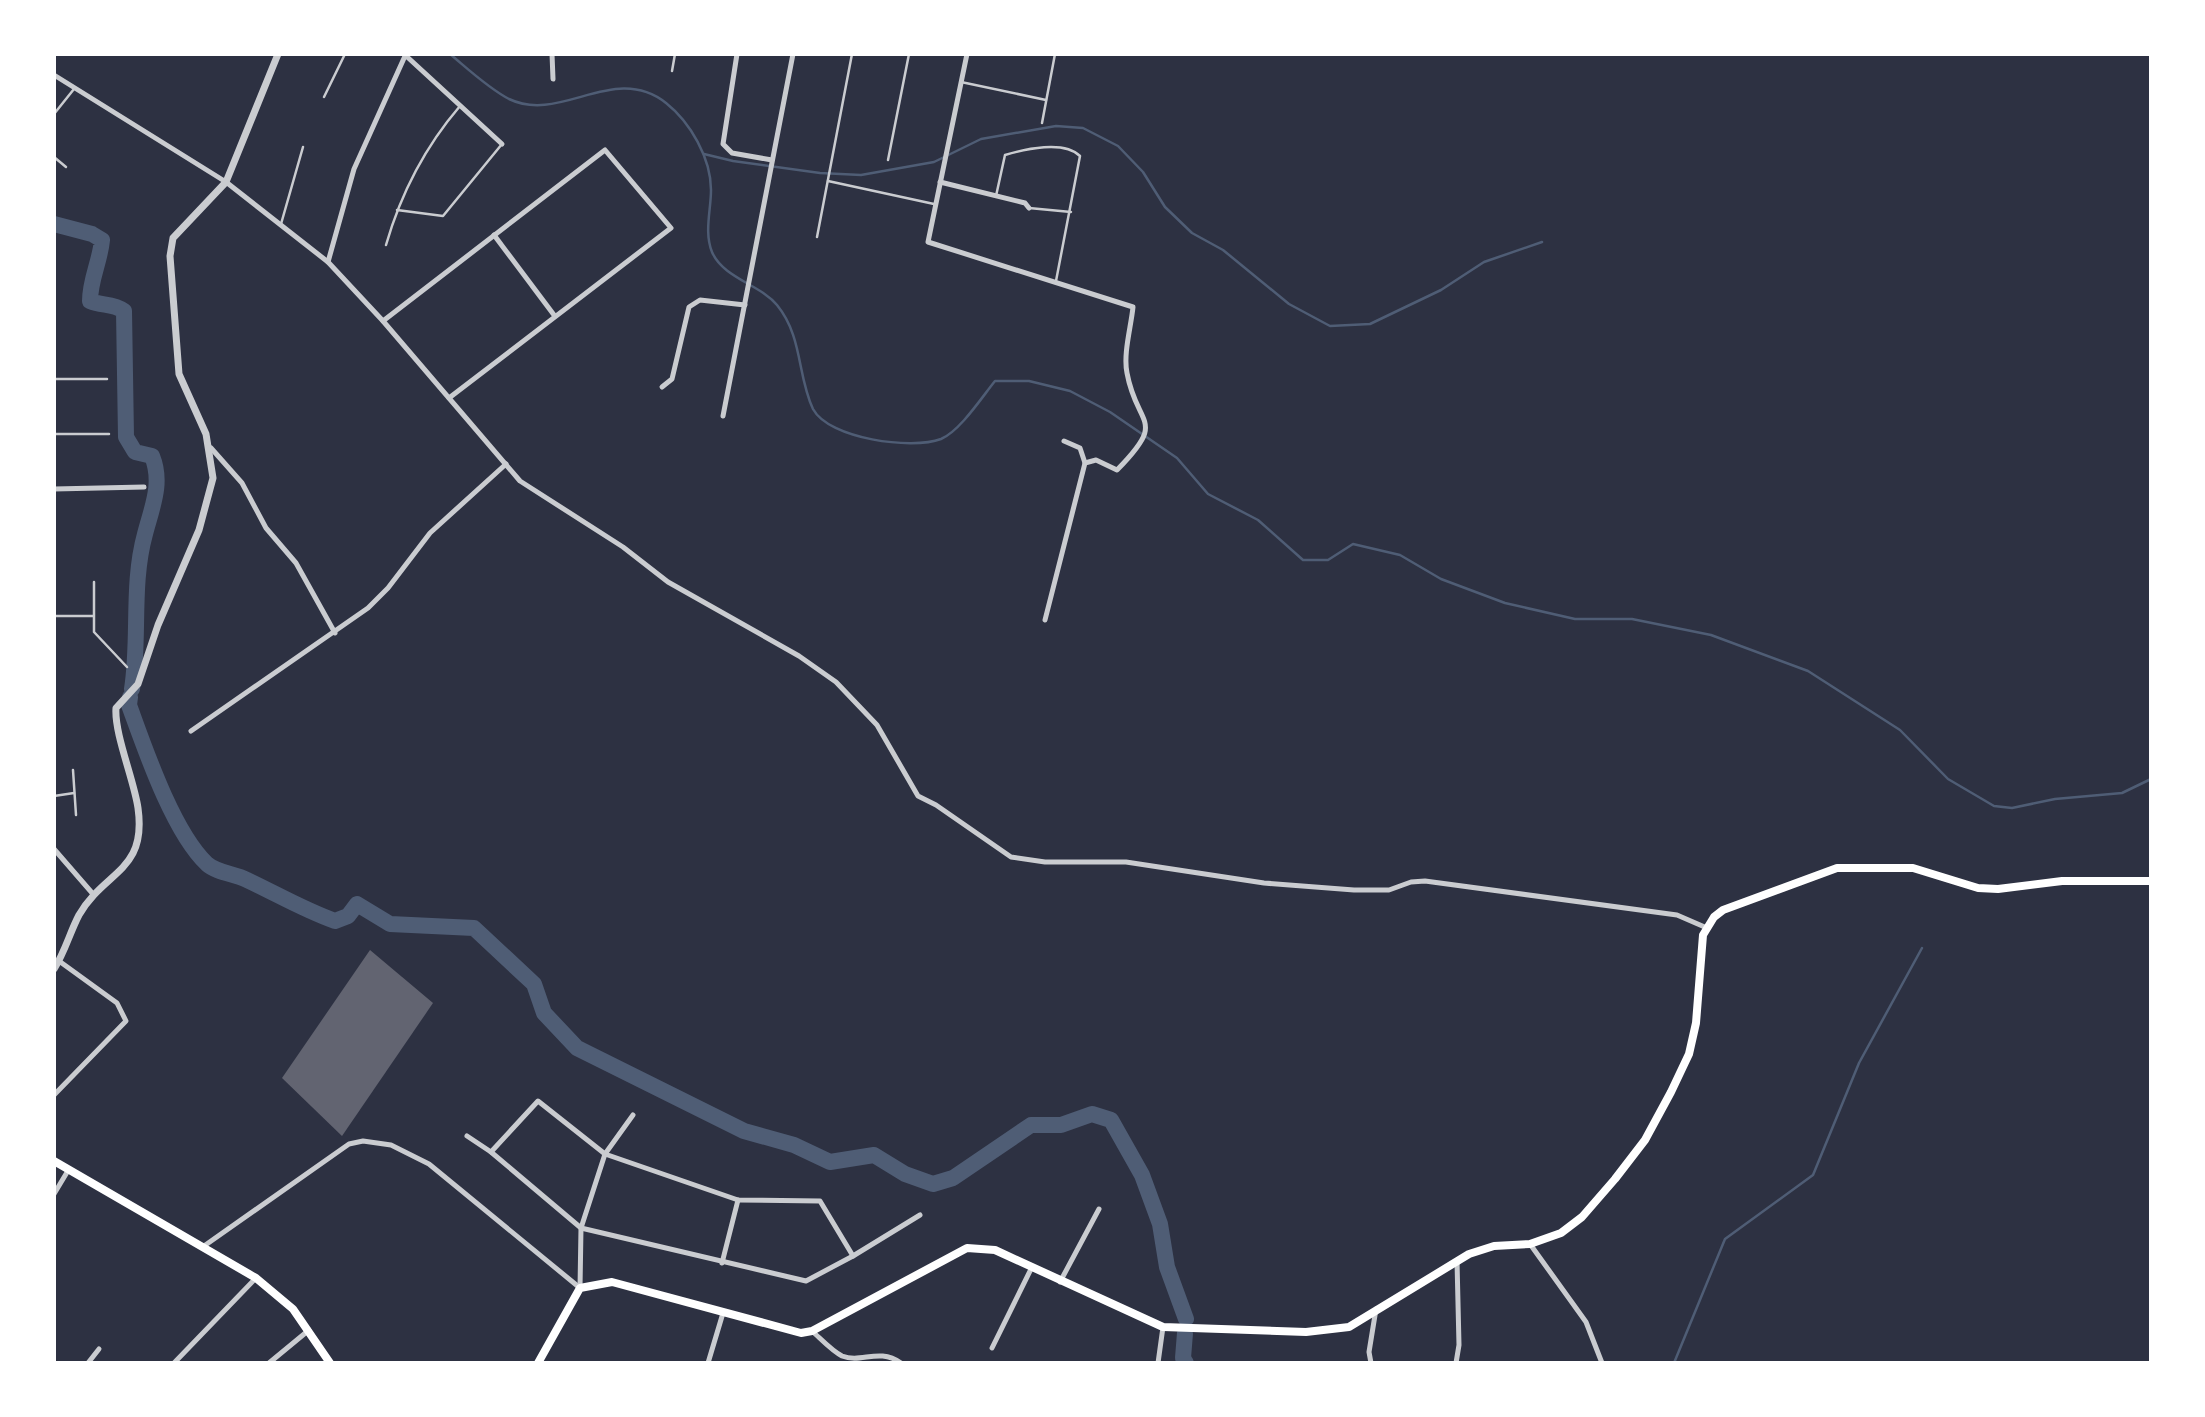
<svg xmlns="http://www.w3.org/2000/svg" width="2205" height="1417" font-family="'Roboto Serif',serif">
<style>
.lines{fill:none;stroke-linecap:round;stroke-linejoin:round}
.stream{stroke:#4f5d75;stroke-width:2.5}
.river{stroke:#4f5d75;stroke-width:16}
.building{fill:#626471}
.service{stroke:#caccd0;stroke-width:2.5}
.minor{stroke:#caccd0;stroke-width:5}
.tertiary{stroke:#caccd0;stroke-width:7}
.secondary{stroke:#fff;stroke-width:8}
</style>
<rect width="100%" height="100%" fill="#2d3142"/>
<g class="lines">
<g class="stream">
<path d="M450,54C468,69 488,88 509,99C561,124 614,62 666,103C690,122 711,158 711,190C711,210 704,232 712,252C723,278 761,285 777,305C803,337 797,375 813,409C829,439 912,450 941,439C960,431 982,397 995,381H1029L1070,391L1110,412L1177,458L1208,494L1258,520L1303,560H1328L1353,544L1400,555L1441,579L1505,603L1575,619H1632L1711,635L1808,671L1900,730L1948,779L1994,806L2012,808L2055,799L2122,793L2151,779"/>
<path d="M704,154L733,161L820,173L861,175L934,162L981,139L1056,126L1083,128L1118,146L1143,172L1165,207L1192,233L1223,250L1289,304L1330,326L1370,324L1441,290L1484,262L1542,242"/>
<path d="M1674,1363L1725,1239L1813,1175L1859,1063L1922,948"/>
</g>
<g class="river">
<path d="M54,224L92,234L102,240C100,262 90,279 90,301C102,306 113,303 124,311L126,437L135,452L152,456C163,483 152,507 145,534C131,585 140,638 132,689"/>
<path d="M130,697L129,705C145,749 173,832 207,864C217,873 236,874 247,880C277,894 304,910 335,921L348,916L357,904L390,924L474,928L534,984L544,1013L577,1048L744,1131L794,1145L830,1162L874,1155L905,1174L933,1184L953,1178L1031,1125H1061L1092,1114L1111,1120L1142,1175L1160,1224L1167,1267L1186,1319"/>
<path d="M1185,1333L1183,1358L1186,1363"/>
</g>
</g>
<path class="building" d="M370,950L433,1003L342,1136L282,1078Z"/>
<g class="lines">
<g class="service">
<path d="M672,71L675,54"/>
<path d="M961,82L1046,100"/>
<path d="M324,97L345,54"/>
<path d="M54,114L74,89"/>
<path d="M1042,123L1055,54"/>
<path d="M54,157L66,167"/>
<path d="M888,160L909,54"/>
<path d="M828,181L934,204"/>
<path d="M996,196L1005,155C1025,149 1064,140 1080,156L1056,281"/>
<path d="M1029,208L1071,212"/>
<path d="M397,210L443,216L502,144"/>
<path d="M281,224L303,147"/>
<path d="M817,237L852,54"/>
<path d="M386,245C401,193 424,148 460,106"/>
<path d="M54,379H107"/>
<path d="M54,434H109"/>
<path d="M94,582V632L127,667"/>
<path d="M54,616H93"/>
<path d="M73,770L76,815"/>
<path d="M54,796L74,793"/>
</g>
<g class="minor">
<path d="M404,54L502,144"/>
<path d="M552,54L553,79"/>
<path d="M737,54L723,144L732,153L772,160"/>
<path d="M967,54L928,242L1133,307C1131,327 1123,354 1127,373C1137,428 1168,418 1117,470L1096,460L1085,463L1045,620"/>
<path d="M54,75L226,182L328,262L383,321L520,481L623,547L668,582L799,656L836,682L877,725L918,796L936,805L1011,857L1045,862H1126L1264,883L1354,890H1389L1411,882L1425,881L1677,915L1707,928"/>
<path d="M940,182L1025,203L1029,208"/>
<path d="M494,235L554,315"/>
<path d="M328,262L354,169L405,56"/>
<path d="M383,321L605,150L671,228L449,398"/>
<path d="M662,387L672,379L689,307L700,300L745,305"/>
<path d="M723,416L793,54"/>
<path d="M1064,441L1080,448L1085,463"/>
<path d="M211,448L242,483L266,528L296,563L335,633"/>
<path d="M54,489L144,487"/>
<path d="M191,731L368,608L388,588L430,533L506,464"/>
<path d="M54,849L93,894"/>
<path d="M54,1095L126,1021L117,1003L59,961"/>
<path d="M467,1136L491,1152L581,1228L806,1281L853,1256L920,1215"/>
<path d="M491,1152L538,1101L605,1154L738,1200L820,1201L853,1256"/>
<path d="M54,1194L69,1169"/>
<path d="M1530,1244L1586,1322L1602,1363"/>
<path d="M204,1246L349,1144L363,1141L391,1145L429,1164L580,1288"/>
<path d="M722,1263L738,1200"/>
<path d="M1060,1282L1099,1209"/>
<path d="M580,1288L581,1228L605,1154L633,1115"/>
<path d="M812,1331C821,1339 832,1351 842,1356C862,1364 878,1347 901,1363"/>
<path d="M992,1348L1032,1267"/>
<path d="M88,1363L99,1349"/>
<path d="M174,1363L256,1278"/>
<path d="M269,1363L309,1330"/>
<path d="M708,1363L723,1313"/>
<path d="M1158,1363L1163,1327"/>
<path d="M1371,1363L1369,1352L1376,1309"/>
<path d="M1456,1363L1459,1345L1457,1261"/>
</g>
<path class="tertiary" d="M54,969C65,952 70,932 79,915C105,870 147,872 138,808C134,780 114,733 116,708L138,684L158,625L199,530L213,478L206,434L179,374L170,256L173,238L226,182L278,54"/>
<g class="secondary">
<path d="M54,1161L256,1278L293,1309L330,1363"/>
<path d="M538,1363L580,1288L612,1282L801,1333L812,1331L967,1248L995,1250L1163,1327L1306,1332L1349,1327L1469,1254L1494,1246L1530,1244L1561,1233L1582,1217L1615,1179L1645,1140L1671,1092L1689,1054L1696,1023L1703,935L1714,917L1723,910L1837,868H1913L1978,888L1998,889L2062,881H2151"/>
</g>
</g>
<rect width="2205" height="1417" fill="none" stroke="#ffffff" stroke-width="112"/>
</svg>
